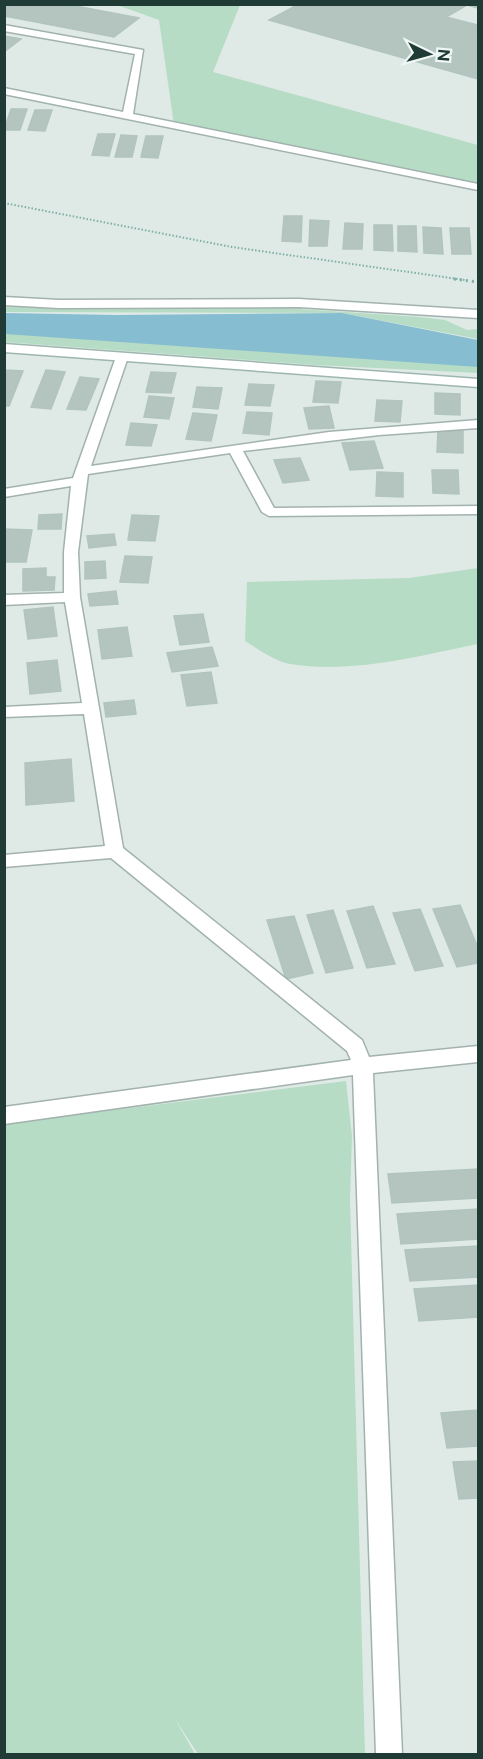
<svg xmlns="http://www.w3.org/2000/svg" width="483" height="1759" font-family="'Public Sans',sans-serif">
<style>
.green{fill:#b7dcc5}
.water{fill:#86bdd1}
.building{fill:#b4c5c0;stroke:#b1c4be;stroke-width:1.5}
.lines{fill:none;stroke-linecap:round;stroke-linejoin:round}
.street-casing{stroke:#a2b2ae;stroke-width:3}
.secondary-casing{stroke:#9eb6b0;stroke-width:3}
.path-far1{stroke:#7faea5;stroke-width:2;stroke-dasharray:1.5 2;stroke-linecap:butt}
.path{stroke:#7faea5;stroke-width:3;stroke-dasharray:2 4;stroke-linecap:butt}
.street{fill:#fff;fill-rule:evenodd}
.secondary{fill:#fff;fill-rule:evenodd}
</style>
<rect width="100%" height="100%" fill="#dfeae7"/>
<g class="green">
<path d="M117,5H240L213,72L478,145V187L174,125L159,20Z"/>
<path d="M181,306L299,309L420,317L445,320L467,330L478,329V339L342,313L5,312V307Z"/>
<path d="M4,332L478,359V373L315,365L5,342Z"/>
<path d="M478,568V644C418,656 353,674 290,664C275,661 258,649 245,641L247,582L409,578Z"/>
<path d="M346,1081L352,1136L350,1200L365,1754H198L175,1719L195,1754H5V1121L90,1113Z"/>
</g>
<path class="water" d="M4,313L117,315L342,313L478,340V367L5,334Z"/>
<g class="building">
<path d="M8,4H65L139,18L114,37L4,16V7Z"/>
<path d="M299,4H478V8L467,5L446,17L478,25V79L269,20Z"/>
<path d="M4,36L21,39L4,52Z"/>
<path d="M11,109H27L20,130H4Z"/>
<path d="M35,110H52L45,131L28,130Z"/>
<path d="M98,134H115L109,156L92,155Z"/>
<path d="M121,135L137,136L132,157H115Z"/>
<path d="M146,136H163L158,158L141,157Z"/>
<path d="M284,216H302L301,242L282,241Z"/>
<path d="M310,220L329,221L327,246H309Z"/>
<path d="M345,223L363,224L362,249H343Z"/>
<path d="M374,225H392L393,251L374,250Z"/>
<path d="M398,226H416L417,252L398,251Z"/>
<path d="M423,227L441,228L443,254L424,253Z"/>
<path d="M450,228H469L471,254H452Z"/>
<path d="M4,370L23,371L9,406H4Z"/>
<path d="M46,370L65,372L51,409L31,407Z"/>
<path d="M151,372L176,373L171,393L146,392Z"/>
<path d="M80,377L99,379L86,410L67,409Z"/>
<path d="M316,381L341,382L338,403L313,402Z"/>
<path d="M249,384L274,385L270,406L245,405Z"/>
<path d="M197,387L222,388L218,409L193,407Z"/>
<path d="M435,393L460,394V415L435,414Z"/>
<path d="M149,396L174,398L169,419L144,417Z"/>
<path d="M377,400L402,401L400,422L375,421Z"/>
<path d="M329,406L334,428L309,429L304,408Z"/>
<path d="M247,412L272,413L269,435L243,433Z"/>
<path d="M193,413L217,415L211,441L186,439Z"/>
<path d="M131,423L157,425L151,446L126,445Z"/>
<path d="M438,430L463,431V453L437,452Z"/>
<path d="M374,441L383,468L350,470L342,443Z"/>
<path d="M300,458L309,480L283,483L274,460Z"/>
<path d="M432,470H458L459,494L433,493Z"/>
<path d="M377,472L403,473V497L376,496Z"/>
<path d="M62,514L61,529H38L39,515Z"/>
<path d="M132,515L159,516L155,541L128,540Z"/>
<path d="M4,529L32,530L26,562H4Z"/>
<path d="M114,534L116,545L89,548L87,536Z"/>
<path d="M125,556L152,557L148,583L120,582Z"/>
<path d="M105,561L106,578L85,579V562Z"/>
<path d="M46,568V577H55L54,590L23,591V569Z"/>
<path d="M116,591L118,604L90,606L88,594Z"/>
<path d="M53,607L57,636L28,639L24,610Z"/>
<path d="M203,614L209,642L180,645L174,616Z"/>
<path d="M127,627L132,656L102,659L98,630Z"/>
<path d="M212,647L218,666L172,672L167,653Z"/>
<path d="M57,660L61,691L30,694L27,663Z"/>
<path d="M211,672L217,703L187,706L181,675Z"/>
<path d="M134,700L136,714L106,717L104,703Z"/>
<path d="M71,759L74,801L26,805L25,763Z"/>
<path d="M460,905L478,948V963L457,967L433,909Z"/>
<path d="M373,906L395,964L367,968L347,911Z"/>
<path d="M420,909L443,966L415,971L393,913Z"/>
<path d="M333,910L353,968L326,973L307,915Z"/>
<path d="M294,916L313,973L286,979L267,920Z"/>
<path d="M478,1169V1198L392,1203L388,1174Z"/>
<path d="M478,1209V1239L401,1244L397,1214Z"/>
<path d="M478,1246V1277L410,1281L405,1250Z"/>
<path d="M478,1285V1317L419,1321L414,1289Z"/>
<path d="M478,1410V1446L447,1448L441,1413Z"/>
<path d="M478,1461V1498L459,1499L453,1462Z"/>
</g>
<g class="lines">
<defs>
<g id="street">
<path d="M4,25L143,50L133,114L478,184V190L4,94V88L123,112L135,54L4,31Z"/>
<path d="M4,297L59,300L299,299L478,310V318L299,307L59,308L4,305Z"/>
<path d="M122,353L128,357L91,466L329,432L478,420V428L379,435L243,451L274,508L478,506V514L269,516L262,512L230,453L88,474L78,552L80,597L123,848L362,1040L369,1057L478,1046V1062L373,1073L402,1754H376L353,1075L4,1124V1107L351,1060L347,1051L111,858L4,867V855L105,846L84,714L4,717V707L82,703L65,602L4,605V595L64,593V552L71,486L4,497V489L73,478L116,357Z"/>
</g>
<path id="secondary" d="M4,344L478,379V387L4,352Z"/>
</defs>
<use href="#street" class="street-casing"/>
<use href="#secondary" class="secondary-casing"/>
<path class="path-far1" d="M4,203L232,247L465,280"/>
<path class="path" d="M454,279L478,282"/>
<use href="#street" class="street"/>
<use href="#secondary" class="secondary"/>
</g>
<rect width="483" height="1759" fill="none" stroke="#203a36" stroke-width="12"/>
<g transform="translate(429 54) rotate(95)" stroke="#eff7f4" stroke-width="4.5" paint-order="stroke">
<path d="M0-4.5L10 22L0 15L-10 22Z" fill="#203a36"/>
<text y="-9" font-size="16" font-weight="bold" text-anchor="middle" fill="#203a36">N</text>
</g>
</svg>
